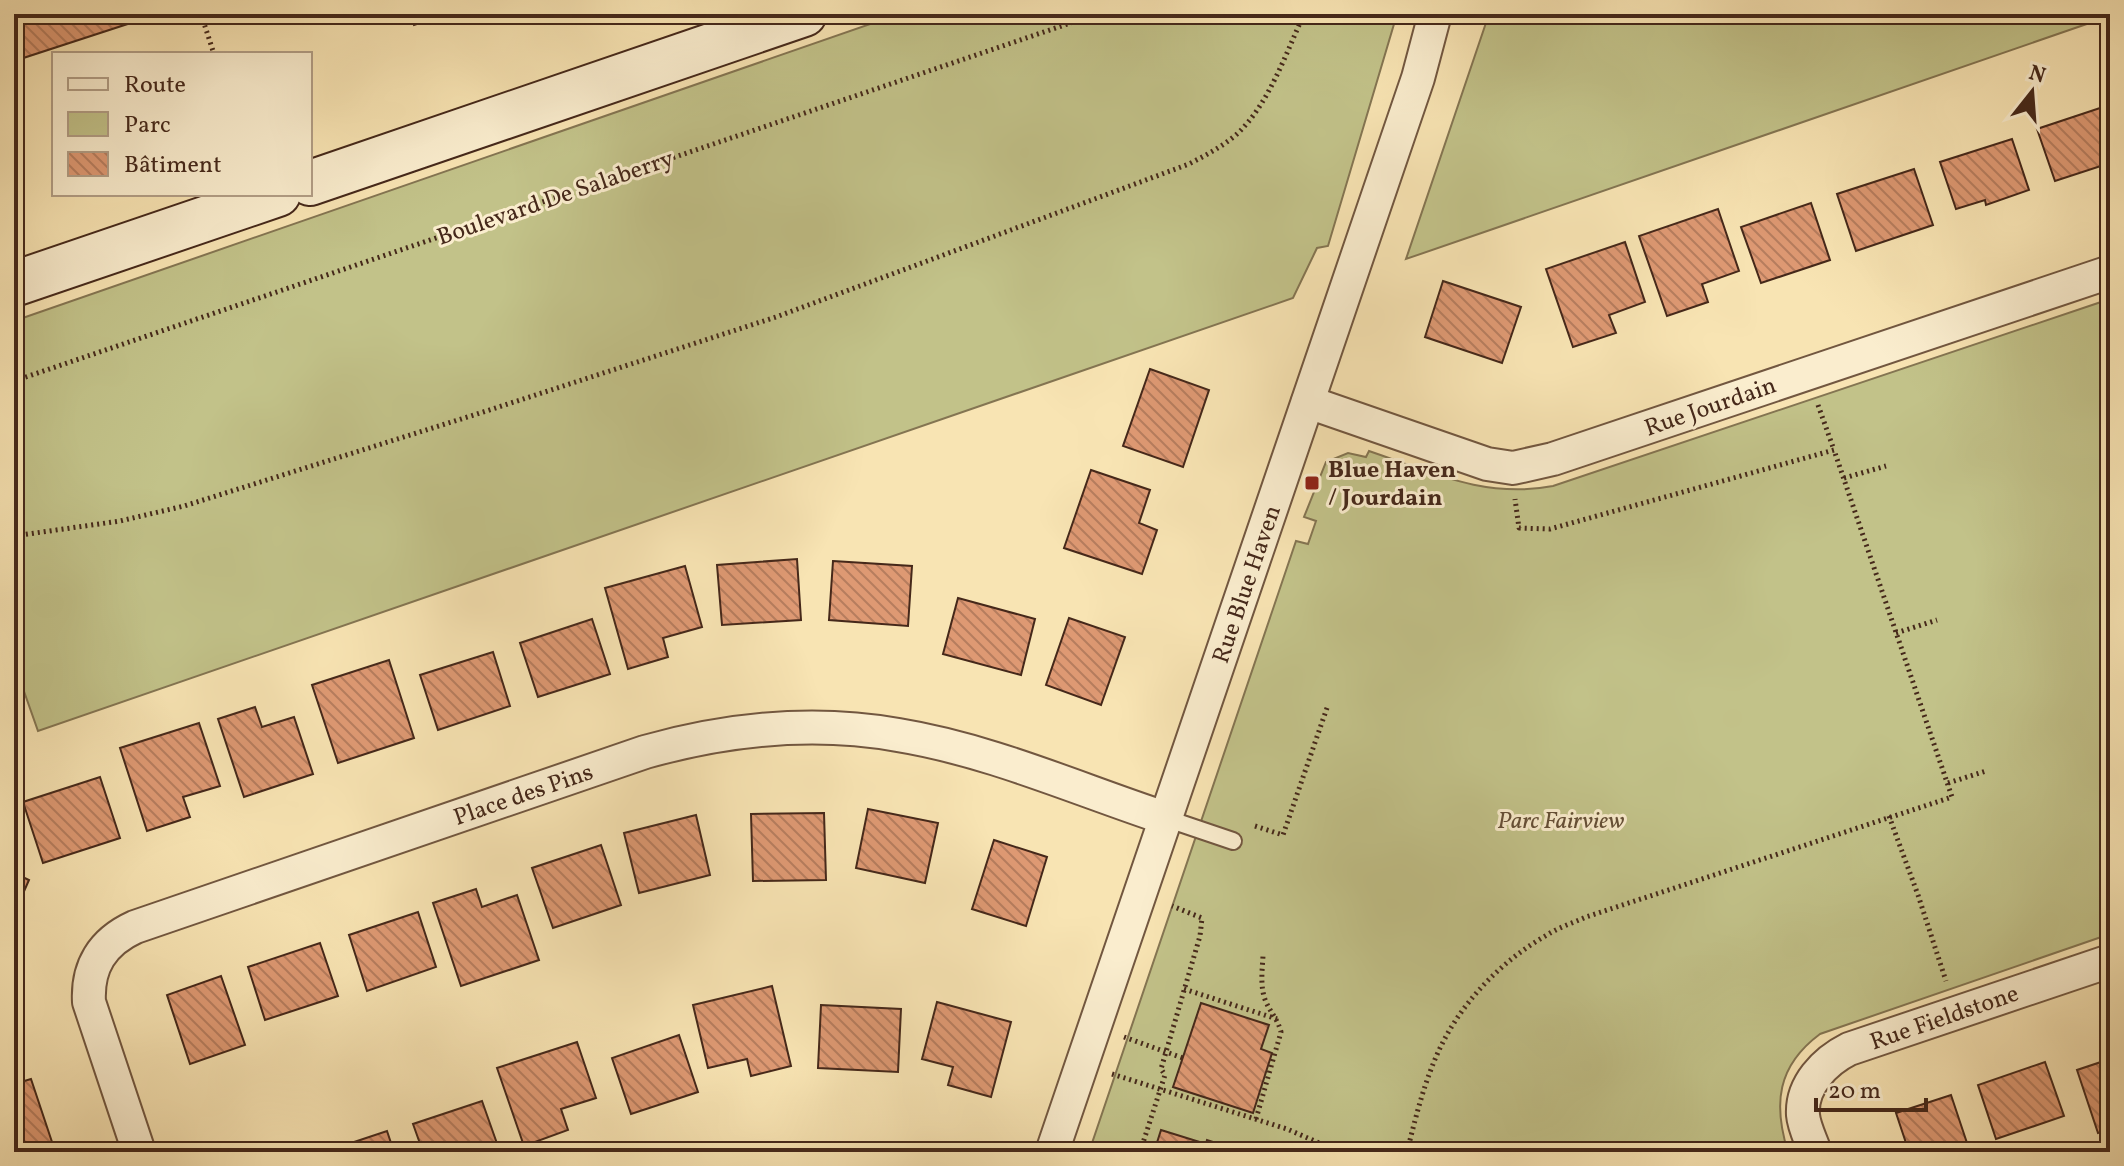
<svg xmlns="http://www.w3.org/2000/svg" width="2124" height="1166" font-family="Vollkorn,serif">
<style>
.green{fill:#c2c289;stroke:#847552;stroke-width:2}
.building{fill:url(#building-back-hatch);stroke:#45281a;stroke-width:2}
.lines{fill:none;stroke-linecap:round;stroke-linejoin:round}
.lane-casing{stroke:#725740;stroke-width:20}
.street-casing{stroke:#725740;stroke-width:36}
.secondary-casing{stroke:#45281a;stroke-width:48}
.path{stroke:#45281a;stroke-width:5;stroke-dasharray:2 4;stroke-linecap:butt}
.lane{stroke:#faedce;stroke-width:16}
.street{stroke:#faedce;stroke-width:32}
.secondary{stroke:#faedce;stroke-width:44}
.poi-dot{fill:#8f2418;stroke:#faedce;stroke-width:3}
.labels{text-anchor:middle;stroke-width:6;stroke-linejoin:round;paint-order:stroke}
.street-label{font-size:24px;fill:#45281a;stroke:#faedce}
.poi-label{font-size:24px;font-weight:bold;fill:#45281a;stroke:#faedce;text-anchor:start}
.park-label{font-size:24px;font-style:italic;fill:#644e36;stroke:#faedce}
</style>
<defs>
<pattern id="building-back-hatch" width="6" height="6" patternUnits="userSpaceOnUse" patternTransform="scale(2)"><rect width="6" height="6" fill="#de9973"/><path d="M-1 5l2 2M0 0l6 6M5-1l2 2" fill="none" stroke="#b67d5e"/></pattern>
</defs>
<rect width="100%" height="100%" fill="#f8e4b3"/>
<filter id="stains"><feTurbulence type="fractalNoise" baseFrequency=".0025" numOctaves="4"/><feColorMatrix values="0 0 0 0 .2 0 0 0 0 .09 0 0 0 0 .02 0 0 0 .5 -.17"/></filter>
<radialGradient id="worn" r=".72"><stop offset=".6" stop-color="#630" stop-opacity="0"/><stop offset="1" stop-color="#630" stop-opacity=".3"/></radialGradient>
<g class="green">
<path d="M899,14H1397L1328,246L1317,248L1293,298L38,731L14,663V321Z"/>
<path d="M1489,14H2110V16L1406,259Z"/>
<path d="M2110,299V934L1820,1034C1777,1066 1773,1104 1788,1152H1089L1296,541L1308,544L1316,521L1304,517L1326,462L1348,453L1366,457L1369,451C1431,472 1485,499 1553,486Z"/>
</g>
<g class="building">
<path d="M14,14H145L146,18L14,61Z"/>
<path d="M410,14H447L414,25Z"/>
<path d="M2106,106L2110,116V163L2055,181L2037,129Z"/>
<path d="M2012,139L2029,190L1986,205L1985,200L1956,209L1940,162Z"/>
<path d="M1914,169L1933,225L1856,251L1837,194Z"/>
<path d="M1811,203L1830,260L1761,283L1741,227Z"/>
<path d="M1718,209L1739,271L1702,284L1708,302L1667,316L1639,236Z"/>
<path d="M1625,242L1645,302L1609,315L1616,333L1573,347L1546,269Z"/>
<path d="M1443,281L1521,307L1502,363L1425,337Z"/>
<path d="M1150,369L1209,390L1183,467L1123,446Z"/>
<path d="M1091,470L1150,490L1139,523L1157,530L1142,574L1064,548Z"/>
<path d="M797,559L801,620L722,625L717,565Z"/>
<path d="M833,561L912,566L908,626L829,620Z"/>
<path d="M685,566L702,627L663,638L668,657L628,669L605,588Z"/>
<path d="M958,598L1035,619L1021,675L943,654Z"/>
<path d="M1069,618L1125,637L1101,705L1046,685Z"/>
<path d="M592,619L610,674L538,697L520,643Z"/>
<path d="M493,652L510,706L438,730L420,675Z"/>
<path d="M389,660L414,738L338,763L312,685Z"/>
<path d="M255,707L262,727L294,717L313,774L244,797L218,719Z"/>
<path d="M199,723L220,786L183,797L190,817L147,831L120,748Z"/>
<path d="M100,777L120,838L43,863L23,802Z"/>
<path d="M868,809L938,823L925,883L856,868Z"/>
<path d="M824,813L826,880L753,881L751,814Z"/>
<path d="M696,815L710,875L639,893L624,833Z"/>
<path d="M994,840L1047,857L1026,926L972,909Z"/>
<path d="M601,845L621,905L553,928L532,868Z"/>
<path d="M14,873L29,880L14,914Z"/>
<path d="M476,889L482,907L517,895L539,960L461,986L433,903Z"/>
<path d="M418,912L436,967L367,991L349,935Z"/>
<path d="M320,943L338,996L265,1020L248,967Z"/>
<path d="M221,976L245,1045L190,1064L167,995Z"/>
<path d="M772,986L791,1066L751,1076L747,1059L708,1068L693,1005Z"/>
<path d="M937,1002L1011,1022L991,1097L948,1085L953,1067L922,1059Z"/>
<path d="M1201,1003L1269,1025L1261,1049L1272,1053L1253,1113L1173,1087Z"/>
<path d="M821,1005L901,1009L898,1072L818,1068Z"/>
<path d="M679,1035L698,1092L631,1114L612,1058Z"/>
<path d="M577,1042L596,1098L561,1109L568,1130L524,1146L497,1068Z"/>
<path d="M2110,1059V1129L2098,1133L2077,1070Z"/>
<path d="M2045,1062L2064,1116L1996,1139L1978,1085Z"/>
<path d="M31,1079L55,1151L50,1152H14V1084Z"/>
<path d="M1951,1095L1970,1152H1909L1896,1113Z"/>
<path d="M482,1101L500,1152H423L413,1124Z"/>
<path d="M1161,1130L1206,1144L1207,1140L1244,1152H1154Z"/>
<path d="M387,1131L394,1152H324Z"/>
</g>
<g class="lines">
<defs>
<path id="lane" d="M1165,818L1233,841"/>
<g id="street">
<path d="M1308,402L1487,464L1513,468L1553,459L2110,272"/>
<path d="M139,1152L89,1002C87,967 102,942 135,927L645,752C727,729 814,720 898,735C990,750 1077,789 1165,818"/>
<path d="M1052,1152L1418,78L1435,14"/>
<path d="M1815,1152C1811,1140 1804,1127 1803,1115C1801,1085 1825,1061 1849,1049L2110,961"/>
</g>
<g id="secondary">
<path d="M310,183L804,14"/>
<path d="M14,284L278,194"/>
</g>
</defs>
<use href="#lane" class="lane-casing"/>
<use href="#street" class="street-casing"/>
<use href="#secondary" class="secondary-casing"/>
<g class="path">
<path d="M201,14L214,54"/>
<path d="M14,381L1097,14"/>
<path d="M1818,405L1834,450"/>
<path d="M1844,478L1886,466"/>
<path d="M14,536L120,521L184,506L477,414L776,317L1189,164C1206,155 1222,147 1237,134C1269,104 1286,53 1304,14"/>
<path d="M1896,633L1937,620"/>
<path d="M1948,783L1986,771"/>
<path d="M1889,816L1918,895L1946,981"/>
<path d="M1255,826L1283,835L1328,705"/>
<path d="M1184,989L1277,1019"/>
<path d="M1124,1037L1183,1058"/>
<path d="M1112,1074L1287,1129L1340,1152"/>
<path d="M1256,1119L1281,1032C1278,1020 1271,1013 1266,1002C1260,988 1262,972 1263,956"/>
<path d="M1140,1152L1165,1075L1161,1069L1200,936L1202,918L1172,906"/>
<path d="M1407,1152C1415,1120 1423,1087 1436,1057C1457,1007 1499,962 1547,935C1559,927 1573,923 1586,917L1952,797L1834,450L1550,529L1519,528L1515,499"/>
</g>
<use href="#lane" class="lane"/>
<use href="#street" class="street"/>
<use href="#secondary" class="secondary"/>
</g>
<rect class="poi-dot" x="1304" y="475" width="16" height="16" rx="4"/>
<g class="labels">
<g class="street-label">
<text transform="translate(555 197) rotate(-19)" y="8">Boulevard De Salaberry</text>
<text transform="translate(1710 406) rotate(-19)" y="8">Rue Jourdain</text>
<text transform="translate(1246 584) rotate(-71)" y="8">Rue Blue Haven</text>
<text transform="translate(523 794) rotate(-19)" y="8">Place des Pins</text>
<text transform="translate(1944 1017) rotate(-19)" y="8">Rue Fieldstone</text>
</g>
<g class="poi-label">
<text x="1328" y="477">Blue Haven<tspan x="1328" dy="28">/ Jourdain</tspan></text>
</g>
<g class="park-label">
<text x="1561" y="828">Parc Fairview</text>
</g>
</g>
<rect width="2124" height="1166" fill="none" stroke="#f8e4b3" stroke-width="48"/>
<rect x="16" y="16" width="2092" height="1134" fill="none" stroke="#45281a" stroke-width="4"/>
<rect x="24" y="24" width="2076" height="1118" fill="none" stroke="#45281a" stroke-width="2"/>
<rect x="52" y="52" width="260" height="144" fill="#faedce" stroke="#b29e86" stroke-width="2"/>
<rect x="68" y="78" width="40" height="12" fill="#faedce" stroke="#b29e86" stroke-width="2"/>
<text x="124" y="92" font-size="24" fill="#45281a">Route</text>
<rect x="68" y="112" width="40" height="24" fill="#c2c289" stroke="#b29e86" stroke-width="2"/>
<text x="124" y="132" font-size="24" fill="#45281a">Parc</text>
<rect x="68" y="152" width="40" height="24" fill="url(#building-back-hatch)" stroke="#b29e86" stroke-width="2"/>
<text x="124" y="172" font-size="24" fill="#45281a">Bâtiment</text>
<g transform="translate(2032 92) rotate(17)" stroke="#faedce" stroke-width="6" paint-order="stroke">
<path d="M0-6L14 30L0 20L-14 30Z" fill="#45281a"/>
<text y="-12" font-size="22" font-weight="bold" text-anchor="middle" fill="#45281a">N</text>
</g>
<path d="M1816 1098v12h110v-12" fill="none" stroke="#45281a" stroke-width="4"/>
<text x="1828" y="1098" font-size="24" fill="#45281a" stroke="#faedce" stroke-width="6" paint-order="stroke">20 m</text>
<rect width="100%" height="100%" filter="url(#stains)"/>
<rect width="100%" height="100%" fill="url(#worn)"/>
</svg>
